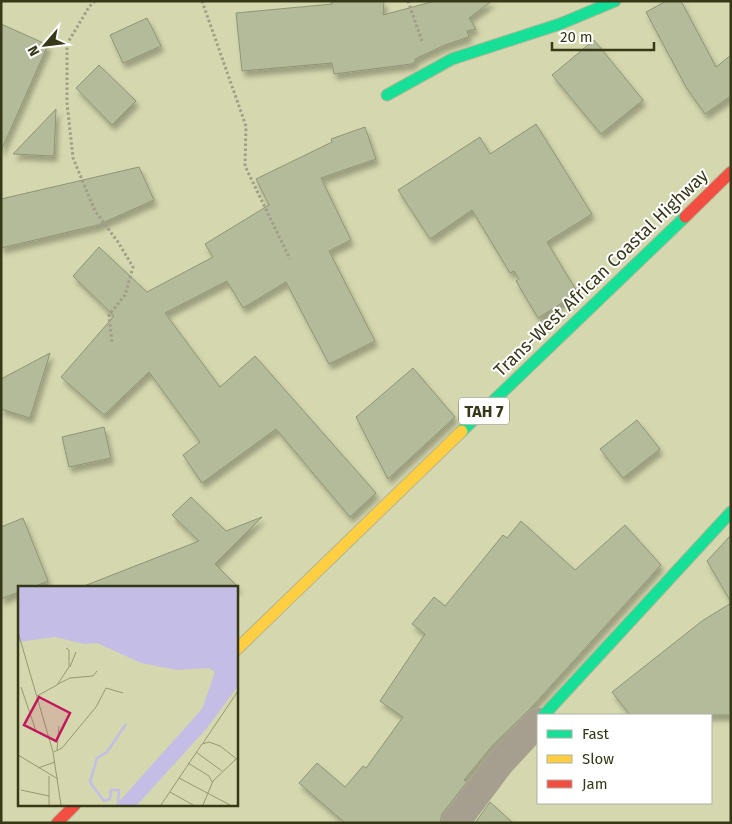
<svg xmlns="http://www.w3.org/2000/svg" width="732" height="824" font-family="'Fira Sans',sans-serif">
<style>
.building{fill:#b3bb9b;stroke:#8e9576;filter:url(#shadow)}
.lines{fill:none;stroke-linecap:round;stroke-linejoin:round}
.street-casing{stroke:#b2b593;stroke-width:29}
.fast-casing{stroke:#b2b593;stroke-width:13}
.slow-casing{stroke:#b2b593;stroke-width:13}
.jam-casing{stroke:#b2b593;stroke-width:13}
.path{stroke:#a19d89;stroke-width:3;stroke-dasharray:2.5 2.5;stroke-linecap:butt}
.street{stroke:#a69f8f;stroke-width:28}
.fast{stroke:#16e098;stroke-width:11}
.slow{stroke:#ffcf43;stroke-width:11}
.jam{stroke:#f24e42;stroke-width:11}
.labels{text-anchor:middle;stroke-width:4;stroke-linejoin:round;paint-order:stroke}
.shield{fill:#fff;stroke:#72745d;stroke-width:1}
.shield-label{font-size:16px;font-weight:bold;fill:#363818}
.street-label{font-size:18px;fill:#363818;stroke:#fff}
.inset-river{fill:none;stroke:#c4bde6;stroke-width:2.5}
.inset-road{fill:none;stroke:#959872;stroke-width:1}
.view{fill:#c2185b;fill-opacity:0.15;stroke:#c2185b;stroke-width:2.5}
.inset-edge{fill:none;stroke:#363818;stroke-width:2.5}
</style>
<defs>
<filter id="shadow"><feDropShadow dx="3" dy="5.5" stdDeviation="2.5" flood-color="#0004"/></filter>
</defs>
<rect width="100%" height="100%" fill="#d5d8ae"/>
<g class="building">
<path d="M331,1H384L383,15L435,1H492L469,18L476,29L467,31L469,37L445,45L415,59V62L411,64L334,74L332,63L242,71L236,13L332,4Z"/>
<path d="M666,1H681L716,67L731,55V96L705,114L686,87L646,12Z"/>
<path d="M147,18L161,46L123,63L110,35Z"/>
<path d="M1,24L48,45L1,151Z"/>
<path d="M594,40L643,100L601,134L552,75Z"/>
<path d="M99,65L136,101L112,125L76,88Z"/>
<path d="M56,109L54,156L13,154Z"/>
<path d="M536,124L592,214L547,242L578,293L538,318L516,281L519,279L514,271L510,273L472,210L430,239L398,190L480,137L490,154Z"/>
<path d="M365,127L376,159L321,178L351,240L329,251L375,341L329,364L286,282L243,308L227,281L165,313L220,387L255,356L376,493L350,517L276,429L202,483L183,455L200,442L149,372L104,415L61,377L114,316L73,276L99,247L147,292L213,257L205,244L269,205L256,179L332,142L331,139Z"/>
<path d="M139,167L154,200L98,225L1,248V199Z"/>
<path d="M50,353L30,418L1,409V379Z"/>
<path d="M413,368L455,417L388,479L356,417Z"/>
<path d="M637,420L660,449L623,478L600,449Z"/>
<path d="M104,427L111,458L69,467L62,437Z"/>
<path d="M191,497L226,531L262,517L215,564L239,588H84V586L199,541L172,515Z"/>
<path d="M23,518L48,581L31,588H19V592L1,599V527Z"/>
<path d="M521,521L575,570L625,525L661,565L530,709L493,745L464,780L467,782L442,814L440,823H345L299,783L317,763L345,787L363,766L366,768L403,717L380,701L425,634L412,624L434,597L445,606L503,535L507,538Z"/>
<path d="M731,535V602L707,561Z"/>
<path d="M731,603V715H630L612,692L702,621Z"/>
<path d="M490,802L513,823H475Z"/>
</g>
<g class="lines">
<defs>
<path id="street" d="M455,823L500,763L538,722"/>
<g id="fast">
<path d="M387,95L452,59L560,24L615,1"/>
<path d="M462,431L685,217"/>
<path d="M544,715L731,512"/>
</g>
<path id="slow" d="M236,650L462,431"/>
<g id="jam">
<path d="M685,217L731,172"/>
<path d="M57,823L75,805"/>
</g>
</defs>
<use href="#street" class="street-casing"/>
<use href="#fast" class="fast-casing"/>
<use href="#slow" class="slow-casing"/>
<use href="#jam" class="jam-casing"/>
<g class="path">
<path d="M95,1L89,7L67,44V103L73,158L95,211L118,242L133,267L125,295L109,315L112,343"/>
<path d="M202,1L246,126L245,166L290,259"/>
<path d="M408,1L422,41"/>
</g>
<use href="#street" class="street"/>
<use href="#fast" class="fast"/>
<use href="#slow" class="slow"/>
<use href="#jam" class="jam"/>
</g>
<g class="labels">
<rect class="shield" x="459" y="397.5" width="50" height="27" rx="4"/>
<g class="shield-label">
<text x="484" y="417">TAH 7</text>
</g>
<g class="street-label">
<text transform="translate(601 273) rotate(-44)" y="6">Trans-West African Coastal Highway</text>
</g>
</g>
<g transform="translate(18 586)">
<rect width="220" height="220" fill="#d5d8ae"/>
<path d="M0,1H220V100L189,142L119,219H98L184,123L197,86L191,82L159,84L123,77L79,57L66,58L37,51L0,56Z" fill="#c4bde6"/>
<path class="inset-river" d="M104,219L100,215L101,204H93L92,213L86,215L72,196L79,172L89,166L108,138"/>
<path class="inset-road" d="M0,46L35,166L43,219M52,81L58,66M40,98L52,92L75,90L79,85M3,101L18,145M19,110L39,99L51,81V64L48,62M185,157L220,105M39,164L41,140M36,166L44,162L78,121L88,102L105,107M178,166L204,185M0,169L40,193M170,177L191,190L194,196M20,182L37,176M161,192L212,219M3,204L31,210M152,206L175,219M31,219V190M143,219L184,158L191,156L202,160L220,174M185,219L195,195L218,173"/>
<path class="view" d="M21,111L52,127L38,155L6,139Z"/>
<rect width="220" height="220" class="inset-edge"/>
</g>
<rect width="732" height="824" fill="none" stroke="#363818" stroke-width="5"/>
<rect x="537" y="714" width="175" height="90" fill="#ffffff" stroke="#afafa3"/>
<rect x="547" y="730" width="25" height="8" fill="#16e098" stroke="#afafa3"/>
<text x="582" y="739" font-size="15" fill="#363818">Fast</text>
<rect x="547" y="755" width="25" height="8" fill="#ffcf43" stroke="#afafa3"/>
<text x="582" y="764" font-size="15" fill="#363818">Slow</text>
<rect x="547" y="780" width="25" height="8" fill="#f24e42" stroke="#afafa3"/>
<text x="582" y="789" font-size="15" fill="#363818">Jam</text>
<g transform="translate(45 45) rotate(242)" stroke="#ffffff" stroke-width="4" paint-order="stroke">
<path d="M0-4L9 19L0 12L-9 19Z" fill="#363818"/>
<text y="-8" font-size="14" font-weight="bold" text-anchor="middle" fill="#363818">N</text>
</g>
<path d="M552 42v8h102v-8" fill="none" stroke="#363818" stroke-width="2.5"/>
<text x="560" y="42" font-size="15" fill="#363818" stroke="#ffffff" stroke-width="4" paint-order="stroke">20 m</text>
</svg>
